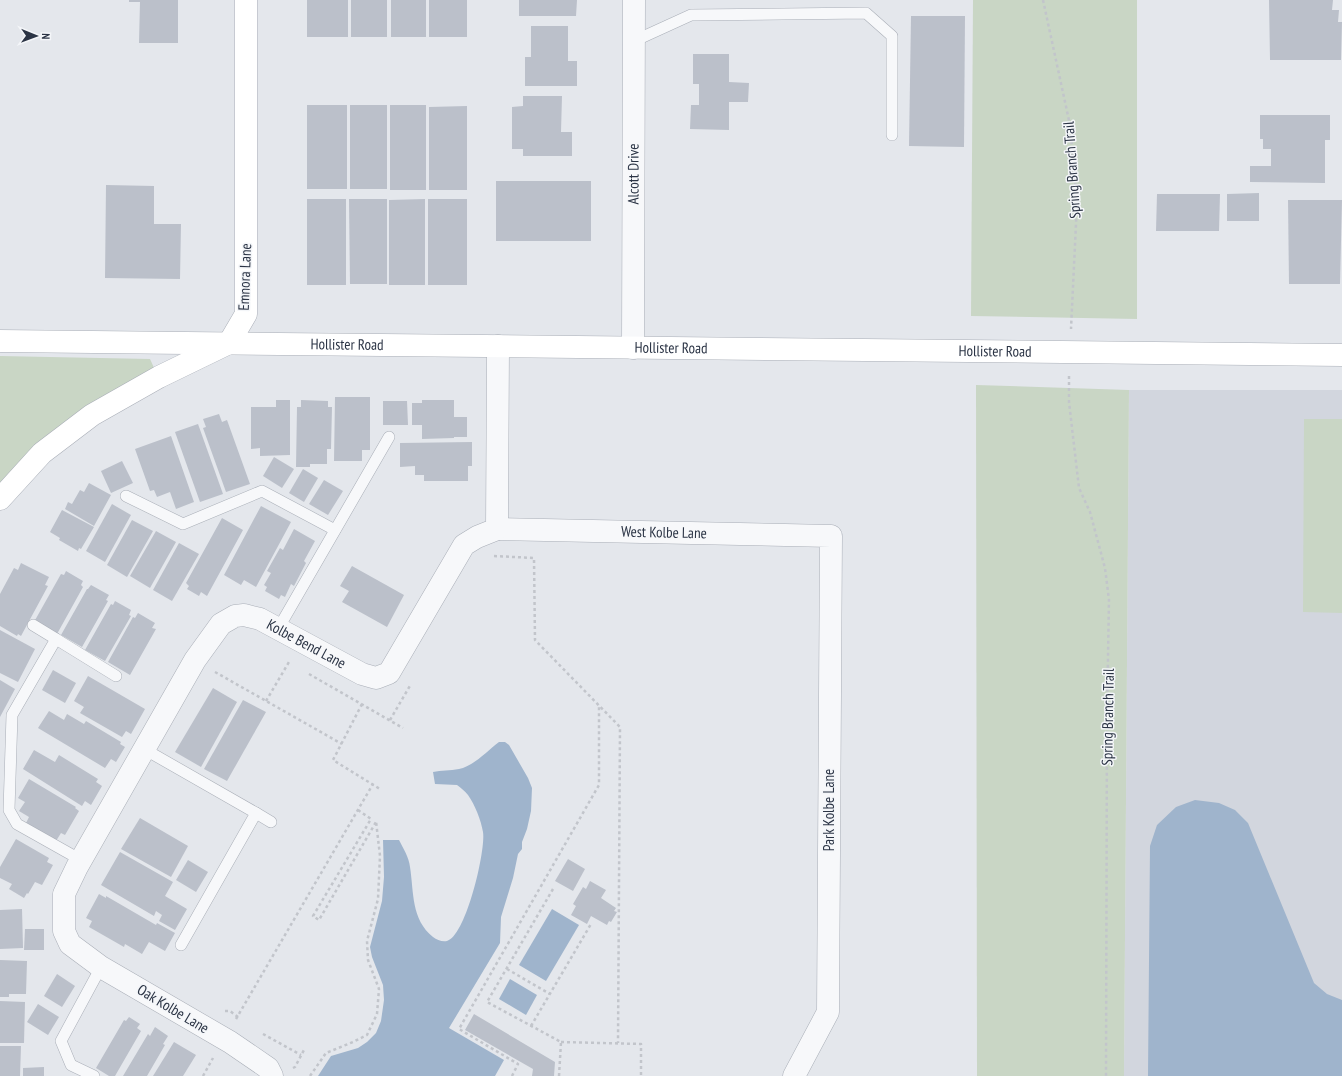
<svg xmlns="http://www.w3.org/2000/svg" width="1342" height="1076" font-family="'PT Sans Narrow',sans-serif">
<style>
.built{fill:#d2d6de}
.green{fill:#c9d6c5}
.water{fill:#9fb4cc}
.building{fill:#bbc0ca}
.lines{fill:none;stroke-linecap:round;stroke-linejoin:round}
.lane-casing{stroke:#a9aeb7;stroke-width:12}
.street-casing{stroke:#a9aeb7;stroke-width:23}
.secondary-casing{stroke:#a9aeb7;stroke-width:23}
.path{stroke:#c2c5cb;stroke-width:2.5;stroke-dasharray:3 3;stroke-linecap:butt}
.lane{stroke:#f7f8fa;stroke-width:11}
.street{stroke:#f7f8fa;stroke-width:22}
.secondary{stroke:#fff;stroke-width:22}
.labels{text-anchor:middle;stroke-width:3;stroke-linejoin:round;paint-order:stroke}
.street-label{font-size:15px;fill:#2b3445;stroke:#f4f6f9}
</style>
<rect width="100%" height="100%" fill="#e4e7ec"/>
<path class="built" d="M1129,390H1342V1076H1124Z"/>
<g class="green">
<path d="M973,0H1137V319L971,316Z"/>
<path d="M0,356L150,359L155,370L0,485Z"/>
<path d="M976,385L1129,390L1124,1076H977Z"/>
<path d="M1304,419H1342V613L1303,612Z"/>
</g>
<g class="water">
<path d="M499,742H505L509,745L528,778L532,788L531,811L527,829L522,842V849L518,854L513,878L501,917L500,943L449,1028L504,1060L495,1076H318L331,1056L358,1048L367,1042L376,1033L381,1021L384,1000L383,985L372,957L370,947L382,901L384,877L383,840H399C403,848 409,857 410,867C414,893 411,919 433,937C437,940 442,942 447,941C466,936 486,850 483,832C481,820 475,805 468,795C465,791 461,788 457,785L435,784L433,772C441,770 450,771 459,769C474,766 487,751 499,742Z"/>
<path d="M1195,800L1219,803L1235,810L1248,823L1314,983L1327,994L1342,1000V1076H1148L1150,846L1157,825L1176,807Z"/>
<path d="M552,909L579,925L546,981L519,965Z"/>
<path d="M510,979L537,995L526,1015L499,999Z"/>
</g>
<g class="building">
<path d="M129,0H178V43H139L140,2H129Z"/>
<rect x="307" y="0" width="41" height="37"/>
<rect x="351" y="0" width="36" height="37"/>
<rect x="391" y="0" width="35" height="37"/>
<rect x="429" y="0" width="38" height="37"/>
<path d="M519,0H577L576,16H519Z"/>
<path d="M1269,0H1333L1332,10H1339L1338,22H1342L1341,60H1270Z"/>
<path d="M911,16H965L964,147L909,146Z"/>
<path d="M531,26H568V61H577V86H525V57H531Z"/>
<path d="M693,54H729V82L749,83L748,102H729V130L690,129L691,105H699V84H693Z"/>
<path d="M523,96H562L561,132H572V156H523V149H512V107L523,106Z"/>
<rect x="307" y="105" width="40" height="84"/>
<rect x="350" y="105" width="37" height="84"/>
<rect x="390" y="105" width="36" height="85"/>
<path d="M467,106V190H429V107Z"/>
<path d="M1260,115H1330V140H1325V183L1250,182V166H1271V149H1263V139H1260Z"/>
<rect x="496" y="181" width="95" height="60"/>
<path d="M106,185L154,186V224H181L180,279L105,278Z"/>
<path d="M1259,193V221H1227V194Z"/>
<path d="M1157,194H1220L1219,231H1156Z"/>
<rect x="307" y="199" width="39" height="86"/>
<path d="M349,199H387V284H350Z"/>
<path d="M425,199V285H389V200Z"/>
<rect x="428" y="199" width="39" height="86"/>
<path d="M1288,200H1342L1340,284H1289Z"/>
<path d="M335,397H370V450H362V461H334Z"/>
<path d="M276,400H290V455L260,456V448L251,449V407H276Z"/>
<path d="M301,400L328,401V407H332L331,449H327V464H310V467H296L297,407H301Z"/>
<path d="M422,400H454V417H467V437H454V438L422,439V425H412V403H422Z"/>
<path d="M383,401H407L408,425H383Z"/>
<path d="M219,414L222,422L227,420L250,484L226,492L203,428L206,427L203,419Z"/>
<path d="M198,424L223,494L200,502L175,432Z"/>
<path d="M171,436L194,502L176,509L170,492L157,497L154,490L150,491L135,449Z"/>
<path d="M472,442V466H468V481H424V475H415V466L400,467V443Z"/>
<path d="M274,457L294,469L282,488L263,476Z"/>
<path d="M122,461L133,483L111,493L101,471Z"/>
<path d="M303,469L318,478L304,502L289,493Z"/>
<path d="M324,480L343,491L328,515L309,504Z"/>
<path d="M89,483L111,495L94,526L65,509L68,502L72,504L80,490L84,492Z"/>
<path d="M112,504L131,515L105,562L86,551Z"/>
<path d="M261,506L291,522L256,587L244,580L241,585L224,575Z"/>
<path d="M62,510L94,527L81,549L79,548L78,551L59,540L60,538L50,532Z"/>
<path d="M222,518L243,530L207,596L201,592L199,596L187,589L189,586L186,583Z"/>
<path d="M132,520L153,531L127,577L107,565Z"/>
<path d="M294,529L315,541L304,561L306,563L294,586L291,584L285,597L281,595L279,599L265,591L267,587L264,585L271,573L267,571L280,548L283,550Z"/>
<path d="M156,531L176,542L150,588L130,576Z"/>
<path d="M179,543L199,554L172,601L153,590Z"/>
<path d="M21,563L49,577L45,585L48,586L21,636L18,634L17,636L0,626V594L14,568L18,570Z"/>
<path d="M352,566L404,595L387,627L342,602L349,591L340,586Z"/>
<path d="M66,571L83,581L81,585L83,587L57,634L34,622L61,574L64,575Z"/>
<path d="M91,585L109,595L106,600L108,601L82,647L61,635L87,589H88Z"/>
<path d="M115,601L131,610L129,615L131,616L105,661L85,650L111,604L113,605Z"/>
<path d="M138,613L155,623L152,628L156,629L130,675L108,662L133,617L135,618Z"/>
<path d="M0,630L35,649L18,682L0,673Z"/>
<path d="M53,670L76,683L65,703L42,690Z"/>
<path d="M88,676L145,709L131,734L126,731L122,737L80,713L84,707L74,701Z"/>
<path d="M0,680L15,689L0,717Z"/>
<path d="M213,688L237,702L201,767L175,752Z"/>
<path d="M243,700L266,712L227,781L204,769Z"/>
<path d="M49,711L64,720L67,714L84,724L86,721L121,742L120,744L125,747L116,762L111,759L105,768L38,728Z"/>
<path d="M34,750L55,762L59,755L98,779L96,782L102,786L91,805L85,801L82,806L23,769Z"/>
<path d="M29,779L76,807L75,808L79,811L65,835L61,833L56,841L26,823L29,817L19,811L25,802L18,798Z"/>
<path d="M140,818L188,846L171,877L121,849Z"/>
<path d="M16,839L49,858L47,862L53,865L42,885L35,882L28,894L27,893L24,898L9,889L12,884L0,878V867Z"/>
<path d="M120,852L173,882L165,896L187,909L175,930L159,921L162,915L156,911L154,916L101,885Z"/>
<path d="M568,859L585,869L573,891L555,881Z"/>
<path d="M188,860L208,872L196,892L176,880Z"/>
<path d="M590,881L606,890L601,898L616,908L614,911L617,912L611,922L609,921L607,925L591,916L587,924L571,915L576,906L573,904L583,887L586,889Z"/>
<path d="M99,894L106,898V896L156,925L157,923L175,933L165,951L149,942L142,954L125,944L124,947L89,927L92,921L86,918Z"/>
<path d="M22,909L23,948L0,949V910Z"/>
<path d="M25,929H44V950H24Z"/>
<path d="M0,960L27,961L26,994H9V997H0Z"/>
<path d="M57,974L75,986L62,1007L44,996Z"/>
<path d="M0,1001L25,1002L24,1043H0Z"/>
<path d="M38,1004L59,1017L48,1035L27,1022Z"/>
<path d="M474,1014L555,1062L554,1076H532L533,1069L465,1030Z"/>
<path d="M129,1017L140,1024L137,1028L141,1031L115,1076H109L96,1068L124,1020L126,1021Z"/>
<path d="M155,1027L168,1036L163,1044L165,1045L147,1076H123L148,1034L150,1036Z"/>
<path d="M174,1042L196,1055L183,1076H153Z"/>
<path d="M0,1046H21L20,1076H0Z"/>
<path d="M44,1067V1076H23V1068Z"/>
</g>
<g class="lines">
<defs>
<g id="lane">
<path d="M634,41L691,15L866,13L892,36V135"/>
<path d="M126,496L183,524L262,491L335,530"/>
<path d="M33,625L56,639"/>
<path d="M278,629L389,437"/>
<path d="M144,749L256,813L181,945"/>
<path d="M256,813L271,822"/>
<path d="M81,860L17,824L9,810L12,715L56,639L116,676"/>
<path d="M94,1076L71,1065L61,1041L101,967"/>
</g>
<g id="street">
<path id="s1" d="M633,348L634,0"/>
<path id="s2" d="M497,529L831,536L828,1012L794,1076"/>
<path id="s3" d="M272,1076L268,1068L230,1042L101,967L70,944L64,931V894L77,867L195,660L221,624L235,616L244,615L260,619L362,674L376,678L389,673L464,545L477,537L497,529L498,346"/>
</g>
<g id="secondary">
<path id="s4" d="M0,341L1342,355"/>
<path d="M0,499L42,453L92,415L159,377L229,343L246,314V0"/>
</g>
</defs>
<use href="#lane" class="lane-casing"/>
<use href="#street" class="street-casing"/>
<use href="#secondary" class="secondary-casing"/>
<g class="path">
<path d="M1043,0L1070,125L1077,203L1071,329"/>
<path d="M1069,376V402L1079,488L1090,512L1105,568L1109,600L1107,714L1106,1076"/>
<path d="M494,556L534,558L535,640L620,727L618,1043"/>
<path d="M215,672L342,744"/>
<path d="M309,674L403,728"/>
<path d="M266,701L289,662V663"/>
<path d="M362,704L333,760L380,789"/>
<path d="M390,720L411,684"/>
<path d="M358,810L371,819L313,916L319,920L376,822"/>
<path d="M553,889L487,1002L561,1042L559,1076"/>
<path d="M507,969L550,994"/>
<path d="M225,1011H230L238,1017"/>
<path d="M236,1019L373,784"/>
<path d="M531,1026L591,924"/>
<path d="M263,1034L301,1055"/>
<path d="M561,1042L641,1044V1076"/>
<path d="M293,1068L295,1067L305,1048"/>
<path d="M203,1076L213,1058"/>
<path d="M310,1076L326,1053L353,1042L367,1035L377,1014L379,989L368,960L367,941L378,899L380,856L376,821"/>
<path d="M512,1076L518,1064L459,1029L599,785V705"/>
</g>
<use href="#lane" class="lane"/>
<use href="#street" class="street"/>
<use href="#secondary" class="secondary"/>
</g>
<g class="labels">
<g class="street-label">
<text transform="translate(1072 170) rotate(-94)" y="5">Spring Branch Trail</text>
<text dy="5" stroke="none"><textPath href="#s1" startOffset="174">Alcott Drive</textPath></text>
<text transform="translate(245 277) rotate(-88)" y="5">Emnora Lane</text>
<text dy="5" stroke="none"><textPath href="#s4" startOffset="347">Hollister Road</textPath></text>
<text dy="5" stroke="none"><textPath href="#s4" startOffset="671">Hollister Road</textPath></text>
<text dy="5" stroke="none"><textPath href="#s4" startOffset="995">Hollister Road</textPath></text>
<text dy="5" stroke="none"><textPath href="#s2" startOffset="167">West Kolbe Lane</textPath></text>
<text dy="5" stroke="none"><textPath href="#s3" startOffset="701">Kolbe Bend Lane</textPath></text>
<text transform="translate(1108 717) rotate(-89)" y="5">Spring Branch Trail</text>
<text transform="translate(829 810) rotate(-90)" y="5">Park Kolbe Lane</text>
<text transform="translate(173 1009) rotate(31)" y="5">Oak Kolbe Lane</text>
</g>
</g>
<g transform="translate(36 36) rotate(91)" stroke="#f4f6f9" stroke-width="3" paint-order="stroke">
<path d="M0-3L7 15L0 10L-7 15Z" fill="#2b3445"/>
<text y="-6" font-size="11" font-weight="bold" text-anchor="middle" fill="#2b3445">N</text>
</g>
</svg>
